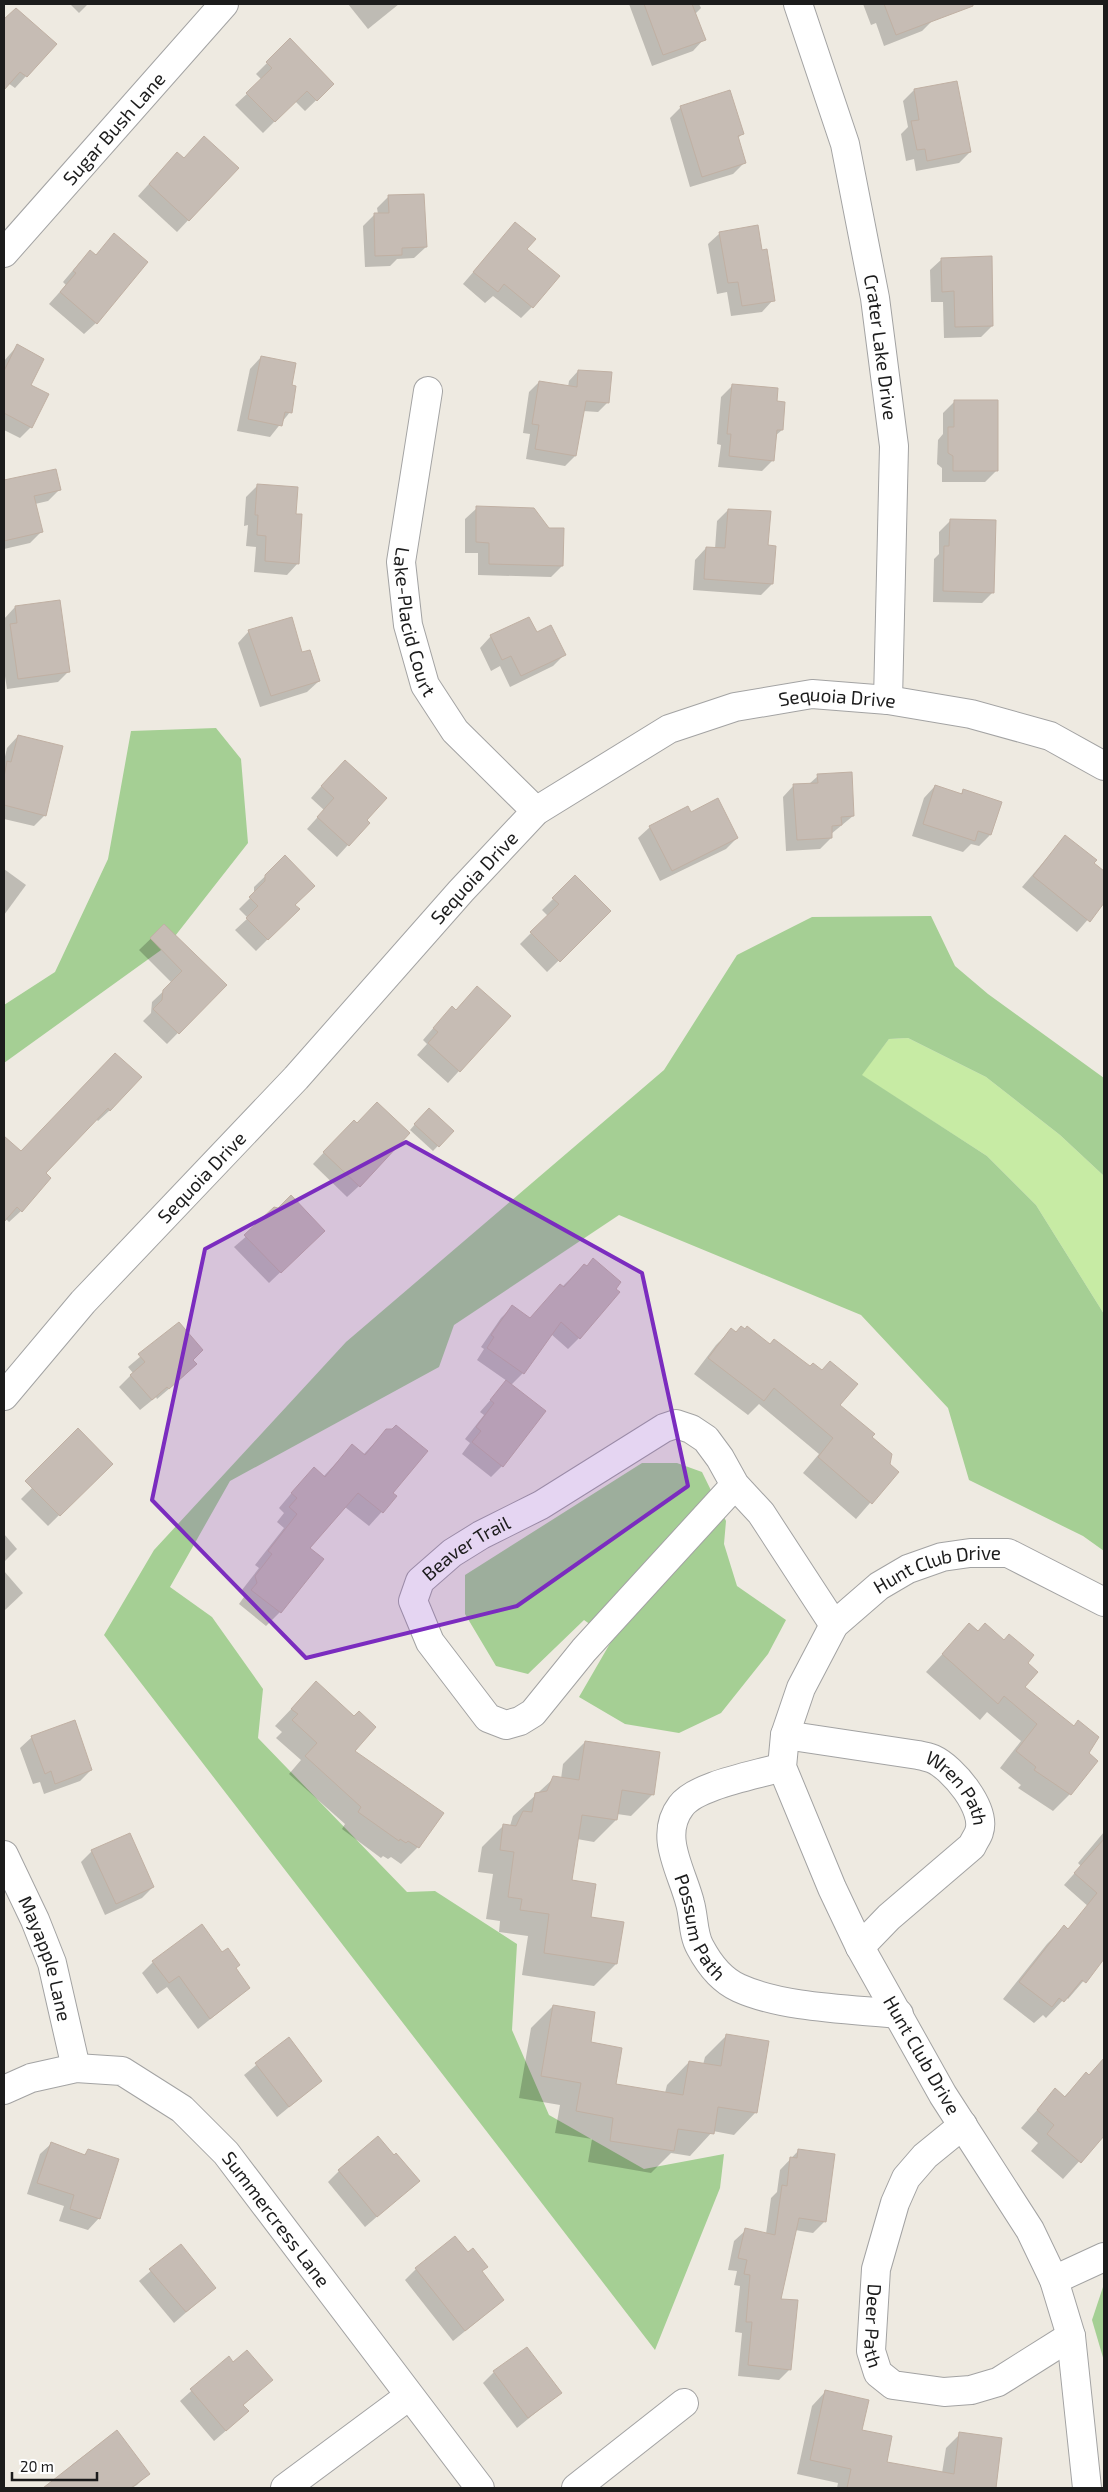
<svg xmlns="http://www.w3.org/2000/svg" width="1108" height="2492" font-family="'Exo 2',sans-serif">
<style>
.grass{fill:#c7eba4}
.forest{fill:#a5cf94}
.shadow{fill:#0003}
.building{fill:#c6bcb4;stroke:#c0b0a3}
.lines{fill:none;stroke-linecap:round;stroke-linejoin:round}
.minor-casing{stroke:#a3a3a3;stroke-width:30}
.minor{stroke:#fff;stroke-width:28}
.marked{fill:#7b2cbf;fill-opacity:0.2;stroke:#7b2cbf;stroke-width:4;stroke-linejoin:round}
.labels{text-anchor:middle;stroke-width:5;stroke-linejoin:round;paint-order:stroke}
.street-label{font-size:19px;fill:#1c1c1c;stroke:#fff}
</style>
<rect width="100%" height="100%" fill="#eeeae1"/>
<path class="grass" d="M908,1038L986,1077L1060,1135L1104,1176V1314L1036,1205L987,1156L861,1075L889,1039Z"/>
<g class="forest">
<path d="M216,728L241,759L248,843L168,945L4,1063V1005L55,972L108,859L131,731Z"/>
<path d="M931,916L955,966L988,994L1104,1078V1176L1060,1135L986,1077L908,1038L889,1039L862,1075L987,1156L1036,1205L1104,1314V1551L1083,1536L969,1480L948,1408L861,1315L619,1215L454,1325L439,1367L230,1481L170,1587L212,1617L263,1689L258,1738L407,1892L435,1891L517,1944L512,2030L549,2115L644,2169L724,2154L720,2188L655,2350L104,1635L154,1550L346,1342L664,1070L737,955L812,917Z"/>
<path d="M642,1463H677L702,1472L726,1521L724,1544L737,1586L786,1620L768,1654L721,1713L679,1733L625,1724L579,1697L612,1640L584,1620L528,1674L496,1666L465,1614V1575Z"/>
<path d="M1104,2284V2361L1092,2320Z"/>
</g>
<g class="shadow">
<path d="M70,4H88L79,13Z"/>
<path d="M348,4H399L368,29Z"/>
<path d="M629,4H699L701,8L695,14L704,39L693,51L652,66Z"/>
<path d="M863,4H927L933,20L922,31L884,46L876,23L871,25Z"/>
<path d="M4,18L26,76L15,88L8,83L4,88Z"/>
<path d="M290,40L333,84L305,111L295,101L263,133L235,105L262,80L256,74Z"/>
<path d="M914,90L970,152L959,163L916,171L914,159L906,161L901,134L908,127L903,101Z"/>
<path d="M681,107L742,134L737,139L744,163L733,174L690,187L670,118Z"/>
<path d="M183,160L237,168L177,232L138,196L166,165Z"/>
<path d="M389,196L426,247L414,258L397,259L390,266L365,267L363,226L374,215L378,214L377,208Z"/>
<path d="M515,223L526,250L532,307L521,318L493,296L485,303L463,284Z"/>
<path d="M720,233L773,300L762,312L731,316L727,292L717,294L708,244Z"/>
<path d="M114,235L96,323L84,334L49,304L66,285L63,282L79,263L90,252L95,256Z"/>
<path d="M942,259L992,326L981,337L944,338L943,302H931L930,270Z"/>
<path d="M17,346L29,385L31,427L20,438L4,430V361Z"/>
<path d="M261,357L290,386V412L270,437L237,431L250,369Z"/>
<path d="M578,371L608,402L598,412L583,411L575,456L565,466L526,459L530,434L523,433L529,392L539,382L568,387L569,381Z"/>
<path d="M732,386L775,402L782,430L775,436L773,460L762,471L718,467L721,445L717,444L721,397Z"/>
<path d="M955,401L997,470L985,482H942V468L937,464L938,440L943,434V413Z"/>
<path d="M55,470L59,490L48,501L35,504L41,532L30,543L4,549V482Z"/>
<path d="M257,486L295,515L298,563L287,575L254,572L256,547L246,546L248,525L244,526L246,497Z"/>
<path d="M477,508L562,566L551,577L478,575V553H465V519Z"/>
<path d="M728,510L767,546L772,584L761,595L693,590L695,560L706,548L715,549L717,521Z"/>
<path d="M950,521L993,592L982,603L933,602L934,559L939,554V532Z"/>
<path d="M15,607L69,671L58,682L7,689L4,670V619Z"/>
<path d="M249,631L302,653L319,681L307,692L260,707L238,643Z"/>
<path d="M536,634L564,655L553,666L510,687L500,666L491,671L480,648L491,636Z"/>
<path d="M18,736L45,815L34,826L4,819V761L7,748Z"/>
<path d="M333,773L368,823L337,857L307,829L324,810L311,798Z"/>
<path d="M818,776L853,816L831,834V838L820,849L786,851L783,797L794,785L809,784Z"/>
<path d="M935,786L960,794L964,791L990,835L979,846L971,844L963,852L912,836L924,798Z"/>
<path d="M690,814L737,838L726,849L660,881L638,838L650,827Z"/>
<path d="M1066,836L1104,873V901L1077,932L1022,887Z"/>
<path d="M285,857L294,905L298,909L256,951L235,930L248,918L239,909L254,894V887Z"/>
<path d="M4,869L26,885L4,915Z"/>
<path d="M575,877L609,911L547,972L520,944L548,916L542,910Z"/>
<path d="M164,926L225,985L167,1044L143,1021L151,1013L152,1002L172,983L139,950Z"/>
<path d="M466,999L509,1016L448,1083L417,1055L427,1044L423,1040L441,1019L455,1011Z"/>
<path d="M104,1065L110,1110L98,1121L96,1119L44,1173L50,1178L21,1211L9,1222L5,1218L4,1220V1153L12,1145L21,1153Z"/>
<path d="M423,1115L452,1131L433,1151L410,1130Z"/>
<path d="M342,1133L359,1186L347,1197L313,1164Z"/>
<path d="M278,1209L312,1242L269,1283L234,1247Z"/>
<path d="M584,1265L579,1338L568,1349L551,1334L523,1373L511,1385L502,1466L491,1477L462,1454L470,1443L465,1439L484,1415L480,1412L507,1381L477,1360L484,1349L481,1347L501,1318L512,1307L530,1319Z"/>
<path d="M179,1324L191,1360L184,1376L157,1399L156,1397L140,1410L119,1387L133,1373L128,1367Z"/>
<path d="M731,1330L770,1345L810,1368L838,1405L870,1438L888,1464L897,1472L856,1519L803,1473L819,1454L759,1404L748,1415L694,1374L716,1345Z"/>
<path d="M386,1431L391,1493L396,1496L369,1526L345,1507L309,1549L280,1612L266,1626L239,1604L244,1597L242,1590L259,1568L255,1565L284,1528L277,1522L284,1513L279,1508L300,1483L323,1477L352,1446L363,1455Z"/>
<path d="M111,1464L48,1526L21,1499L32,1488Z"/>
<path d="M4,1534L17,1549L4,1562Z"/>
<path d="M4,1571L23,1593L4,1611Z"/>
<path d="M969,1625L1026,1663L1023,1687L1073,1727L1087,1754L1096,1761L1070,1794L1053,1811L1018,1788L1021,1785L1000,1768L1021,1741L987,1712L980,1720L926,1672Z"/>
<path d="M316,1683L353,1751L418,1847L401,1864L391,1857L388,1859L383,1856L381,1858L342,1829L345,1824L289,1774L301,1760L276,1738L282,1732L275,1726Z"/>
<path d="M32,1737L91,1770L80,1781L44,1794L40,1782L33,1784L20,1748Z"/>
<path d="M585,1742L653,1794L631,1816L617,1814L616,1820L594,1842L577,1839L571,1881L616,1964L594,1986L522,1975L528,1936L499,1932L500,1921L486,1919L493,1874L478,1872L482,1847L504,1825L510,1826L513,1816L554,1778L561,1779L563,1764Z"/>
<path d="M1104,1832V1909L1098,1915L1064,1885L1081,1866L1078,1863Z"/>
<path d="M92,1851L153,1887L142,1898L105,1915L81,1862Z"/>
<path d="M1075,1923L1104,1947L1101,1954L1104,1957L1068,1999L1066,1997L1046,2018L1043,2015L1034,2023L1003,1999L1047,1944L1064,1927L1068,1930Z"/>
<path d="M153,1962L249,1988L198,2029L167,1987L157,1994L142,1973Z"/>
<path d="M553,2006L589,2043L615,2085L665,2093L667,2085L689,2062L703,2065L705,2057L727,2035L756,2112L734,2135L713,2131L690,2156L671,2153L651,2173L588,2162L592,2139L555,2133L560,2105L519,2098L531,2028Z"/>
<path d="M289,2038L321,2081L277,2117L244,2075Z"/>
<path d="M1104,2066V2134L1063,2179L1031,2151L1038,2143L1021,2128L1055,2090L1064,2097L1086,2074L1089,2076L1100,2071Z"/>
<path d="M52,2143L83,2156L88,2151L99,2218L88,2230L59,2221L64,2206L27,2194L40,2154Z"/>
<path d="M799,2150L825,2221L813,2233L795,2230L779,2300L790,2369L779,2380L738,2376L742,2333L735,2332L740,2286L734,2285L737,2271L728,2270L734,2241L746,2230L766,2234L771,2198L777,2192L780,2170Z"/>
<path d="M339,2171L418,2181L365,2227L328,2182Z"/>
<path d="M180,2246L214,2288L174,2323L139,2281Z"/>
<path d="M416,2269L481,2272L503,2300L453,2341L405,2280Z"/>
<path d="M228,2358L260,2391L242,2406L236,2422L214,2441L180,2401Z"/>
<path d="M494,2372L561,2392L517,2428L483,2383Z"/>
<path d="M825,2392L885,2463L942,2473L946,2448L960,2434L1001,2439L995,2488H837L838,2483L797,2474L812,2406Z"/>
<path d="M117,2431L148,2474L137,2485L132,2488H48L73,2464Z"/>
</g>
<g class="building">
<path d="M644,4H692L706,40L663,55Z"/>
<path d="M884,4H973V6L896,35Z"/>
<path d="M16,8L57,44L27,77L20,72L4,90V19Z"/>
<path d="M290,38L334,84L317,101L307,91L275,122L246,93L272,68L266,62Z"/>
<path d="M957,81L971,152L927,161L925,149L917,150L911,121L919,120L914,89Z"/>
<path d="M730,90L744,134L738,136L746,163L702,177L680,106Z"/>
<path d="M204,136L239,168L189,221L149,184L177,152L184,158Z"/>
<path d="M424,194L427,247L402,248V255L375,256L374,213H389L388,195Z"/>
<path d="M515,222L536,239L527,249L560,276L533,308L504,284L498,292L473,272Z"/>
<path d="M758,225L762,250L767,249L775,301L742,306L738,282L728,283L719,232Z"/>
<path d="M114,233L148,262L97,324L60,292L76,273L73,271L90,250L96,255Z"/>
<path d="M992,256L993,326L955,327L954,291L942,292L941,258Z"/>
<path d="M17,344L44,359L31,385L49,394L32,428L4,413V371Z"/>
<path d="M261,356L296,363L292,385L296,386L292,413L285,412L282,426L248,419Z"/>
<path d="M578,370L612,372L609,403L586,401L576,456L535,449L539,425L532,424L539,381L577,387Z"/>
<path d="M732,384L778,388L777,401L785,402L783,430H777L774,461L729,456L731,434H727Z"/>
<path d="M954,400H998V471H953V456L948,453V427H954Z"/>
<path d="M56,469L61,490L34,496L43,532L4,541V480Z"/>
<path d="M257,484L298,487L296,514H302L299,564L265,561L266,536L257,535L258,515H255Z"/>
<path d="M476,506L534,508L549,528H564L563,566L489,564V543L476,542Z"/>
<path d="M728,509L771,511L768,545L776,546L773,584L704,579L706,547L725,548Z"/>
<path d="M950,519L996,520L994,593L943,591L944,546H949Z"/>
<path d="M60,600L70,672L18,679L10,624L17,623L15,606Z"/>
<path d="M292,617L302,652L310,650L320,681L271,696L248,630Z"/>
<path d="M529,617L537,632L551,625L566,655L521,676L511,656L502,660L490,635Z"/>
<path d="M18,735L63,746L46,816L4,805V777L7,761L11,762Z"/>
<path d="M345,760L387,798L367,820L370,823L349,846L317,817L334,798L321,786Z"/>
<path d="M852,772L854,816L841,817L842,825L832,826V838L797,840L793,784L818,783L817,774Z"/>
<path d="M935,785L962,794L963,789L1002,802L991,835L978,831L975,841L923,824Z"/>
<path d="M718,798L738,838L672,871L649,826L688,806L691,812Z"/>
<path d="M1065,835L1097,860L1094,863L1104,871V903L1090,922L1033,876Z"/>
<path d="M285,855L315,886L295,905L300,909L268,940L246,918L258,906L249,897L265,881V875Z"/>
<path d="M575,875L611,911L560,962L530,932L559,904L552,898Z"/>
<path d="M164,924L227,985L179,1034L153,1009L162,1000L163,990L182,971L150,938Z"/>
<path d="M477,986L511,1016L460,1072L428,1043L438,1032L433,1028L452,1006L456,1010Z"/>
<path d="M115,1053L142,1077L110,1111L108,1108L46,1173L51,1178L22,1212L17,1207L4,1222V1136L21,1151Z"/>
<path d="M377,1102L410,1133L360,1187L323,1152L354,1120L357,1123Z"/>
<path d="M429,1108L454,1131L439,1147L414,1124Z"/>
<path d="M291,1195L325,1231L281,1273L244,1235L274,1207L278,1208Z"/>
<path d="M593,1258L621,1282L616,1289L620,1292L580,1339L561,1322L524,1374L487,1348L494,1337L491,1335L512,1305L530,1318L560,1284L564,1287L584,1264L587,1266Z"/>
<path d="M179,1322L203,1350L193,1360L197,1364L169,1389L167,1387L152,1400L130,1375L145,1362L138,1354Z"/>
<path d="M741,1326L745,1329L747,1326L770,1344L774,1339L810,1366L813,1363L822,1370L830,1361L858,1384L840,1405L875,1434L872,1437L892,1454L890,1464L899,1472L872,1504L818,1457L833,1438L774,1388L764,1401L708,1358L731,1328L736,1332Z"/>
<path d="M506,1380L546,1411L503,1467L472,1442L481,1431L476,1427L494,1403L490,1400Z"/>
<path d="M396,1425L428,1451L393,1493L397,1496L383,1513L358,1493L310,1548L324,1559L281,1613L251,1590L257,1583L255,1576L272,1554L268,1551L297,1514L289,1507L297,1498L291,1493L314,1467L325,1477L352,1444L365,1455L386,1429H392Z"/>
<path d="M78,1428L113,1464L60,1516L25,1481Z"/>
<path d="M969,1623L978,1631L985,1623L1004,1640L1009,1634L1034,1655L1028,1663L1038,1672L1025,1687L1074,1726L1078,1720L1099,1737L1089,1753L1098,1761L1071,1795L1034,1770L1036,1767L1016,1751L1037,1724L1004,1696L998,1704L942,1654Z"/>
<path d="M316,1681L354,1716L359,1711L376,1727L355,1751L444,1813L419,1848L408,1841L406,1843L400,1839L399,1841L358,1812L361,1807L305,1756L317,1743L292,1720L298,1714L291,1709Z"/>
<path d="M75,1720L92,1770L55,1784L51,1771L45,1774L31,1736Z"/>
<path d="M585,1741L660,1752L654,1795L622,1790L617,1820L582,1815L572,1880L596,1884L591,1917L624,1922L617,1964L544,1953L549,1914L520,1910L522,1899L508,1897L514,1852L500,1850L503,1824L516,1826L523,1811L532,1812L535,1793L547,1791L553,1776L579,1780Z"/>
<path d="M130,1833L154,1887L116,1904L91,1850Z"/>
<path d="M1104,1839V1959L1086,1983L1082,1980L1064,2002L1059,1998L1052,2007L1019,1982L1064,1925L1068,1929L1097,1893L1074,1873Z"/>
<path d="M202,1924L222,1952L228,1948L240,1965L236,1968L250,1988L210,2019L179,1976L169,1983L152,1961Z"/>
<path d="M553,2005L595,2012L591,2042L622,2048L616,2084L683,2095L689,2061L721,2066L726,2034L769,2041L757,2113L718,2107L714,2134L678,2129L674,2151L610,2141L613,2118L576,2111L581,2083L541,2076Z"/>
<path d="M289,2037L322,2081L289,2107L255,2063Z"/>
<path d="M1104,2058V2136L1081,2163L1047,2134L1054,2125L1037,2110L1055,2088L1065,2097L1086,2072L1089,2075Z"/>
<path d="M378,2136L394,2155L396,2153L420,2181L377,2217L338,2170Z"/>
<path d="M51,2142L85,2155L88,2149L119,2159L100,2219L70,2209L74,2195L37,2183Z"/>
<path d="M798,2149L835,2154L826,2222L799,2218L781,2299L798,2300L791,2370L748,2365L752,2322H746L750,2275L744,2274L747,2260L738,2258L745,2228L775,2235L782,2185L787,2186L790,2157L797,2158Z"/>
<path d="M455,2236L468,2252L473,2248L488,2267L482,2271L504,2300L465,2331L415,2268Z"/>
<path d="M181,2244L216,2288L186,2312L149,2269Z"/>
<path d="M527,2347L562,2393L528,2418L493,2371Z"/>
<path d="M247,2350L273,2380L243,2405L249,2411L226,2431L190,2389L229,2356L233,2362Z"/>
<path d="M825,2390L869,2400L862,2430L892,2436L887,2462L954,2474L959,2432L1002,2438L996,2488H847L851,2469L810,2460Z"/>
<path d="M117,2430L150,2474L131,2488H43Z"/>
</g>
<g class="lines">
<defs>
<g id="minor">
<path id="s1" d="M798,4L845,144L875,298L894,446L888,700"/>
<path id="s2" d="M4,253L224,4"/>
<path id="s3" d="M428,391L401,562L408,625L425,685L455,731L536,811"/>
<path id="s4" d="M4,1396L83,1302L296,1078L461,891L536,811L669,729L735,707L812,694L888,700L971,714L1050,736L1104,766"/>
<path id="s5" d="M735,1485L584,1650L533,1713L520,1721L506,1725L488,1718L430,1642L413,1601L420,1581L452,1553L481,1535L541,1505L664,1428L676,1424L691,1429L706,1439L720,1458L735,1485L761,1513L834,1625"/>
<path id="s6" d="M785,1735L918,1755C923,1756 928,1757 933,1759C953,1768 987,1809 979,1832C978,1836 974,1841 972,1846L889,1917L860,1947"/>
<path id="s7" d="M782,1767C757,1775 696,1785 681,1806C658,1836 682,1871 690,1903C694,1917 693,1935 700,1947C709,1964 721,1980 739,1988C783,2008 850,2009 899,2014"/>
<path id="s8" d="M4,1855L35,1920L52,1963L76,2068"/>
<path id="s9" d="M4,2090L31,2078L76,2068L122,2071L182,2109L226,2153L480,2488"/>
<path id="s10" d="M963,2125L925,2156L906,2178L895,2203L876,2269L871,2351L878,2373L893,2385L944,2392L971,2390L998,2382L1071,2336"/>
<path d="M1054,2280L1104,2257"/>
<path d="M285,2488L409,2396"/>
<path d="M576,2488L684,2403"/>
<path id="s11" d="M1087,2488L1071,2336L1054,2280L1030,2230L943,2095L860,1947L832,1888L782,1767L785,1735L801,1688L834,1625L879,1586L908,1569L942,1557L970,1553H1008L1104,1602"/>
</g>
</defs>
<use href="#minor" class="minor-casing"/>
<use href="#minor" class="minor"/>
</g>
<path class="marked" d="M406,1142L642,1273L688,1486L517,1606L306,1658L152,1500L205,1249Z"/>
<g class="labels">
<g class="street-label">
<text dy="7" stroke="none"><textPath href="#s2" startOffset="166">Sugar Bush Lane</textPath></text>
<text dy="7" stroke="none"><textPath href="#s1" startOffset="354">Crater Lake Drive</textPath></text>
<text dy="7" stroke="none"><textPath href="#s3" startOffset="234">Lake-Placid Court</textPath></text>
<text dy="7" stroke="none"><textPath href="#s4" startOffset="1120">Sequoia Drive</textPath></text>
<text dy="7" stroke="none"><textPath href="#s4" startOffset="700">Sequoia Drive</textPath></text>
<text dy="7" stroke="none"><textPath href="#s4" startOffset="295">Sequoia Drive</textPath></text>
<text dy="7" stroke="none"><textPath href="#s5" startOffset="572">Beaver Trail</textPath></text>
<text dy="7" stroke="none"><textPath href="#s11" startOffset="1068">Hunt Club Drive</textPath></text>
<text dy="7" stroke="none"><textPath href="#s6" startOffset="189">Wren Path</textPath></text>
<text dy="7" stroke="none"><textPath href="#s7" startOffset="238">Possum Path</textPath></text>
<text dy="7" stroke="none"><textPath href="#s8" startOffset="112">Mayapple Lane</textPath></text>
<text transform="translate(922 2055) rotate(60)" y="7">Hunt Club Drive</text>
<text dy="7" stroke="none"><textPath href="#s9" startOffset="338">Summercress Lane</textPath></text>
<text dy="7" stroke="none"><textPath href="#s10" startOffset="231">Deer Path</textPath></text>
</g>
</g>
<rect width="1108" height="2492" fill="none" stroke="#1c1c1c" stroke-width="10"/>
<path d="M12 2472v8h85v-8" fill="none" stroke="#1c1c1c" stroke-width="2.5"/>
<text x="20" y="2472" font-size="15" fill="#1c1c1c" stroke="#ffffff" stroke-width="4" paint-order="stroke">20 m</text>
</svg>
